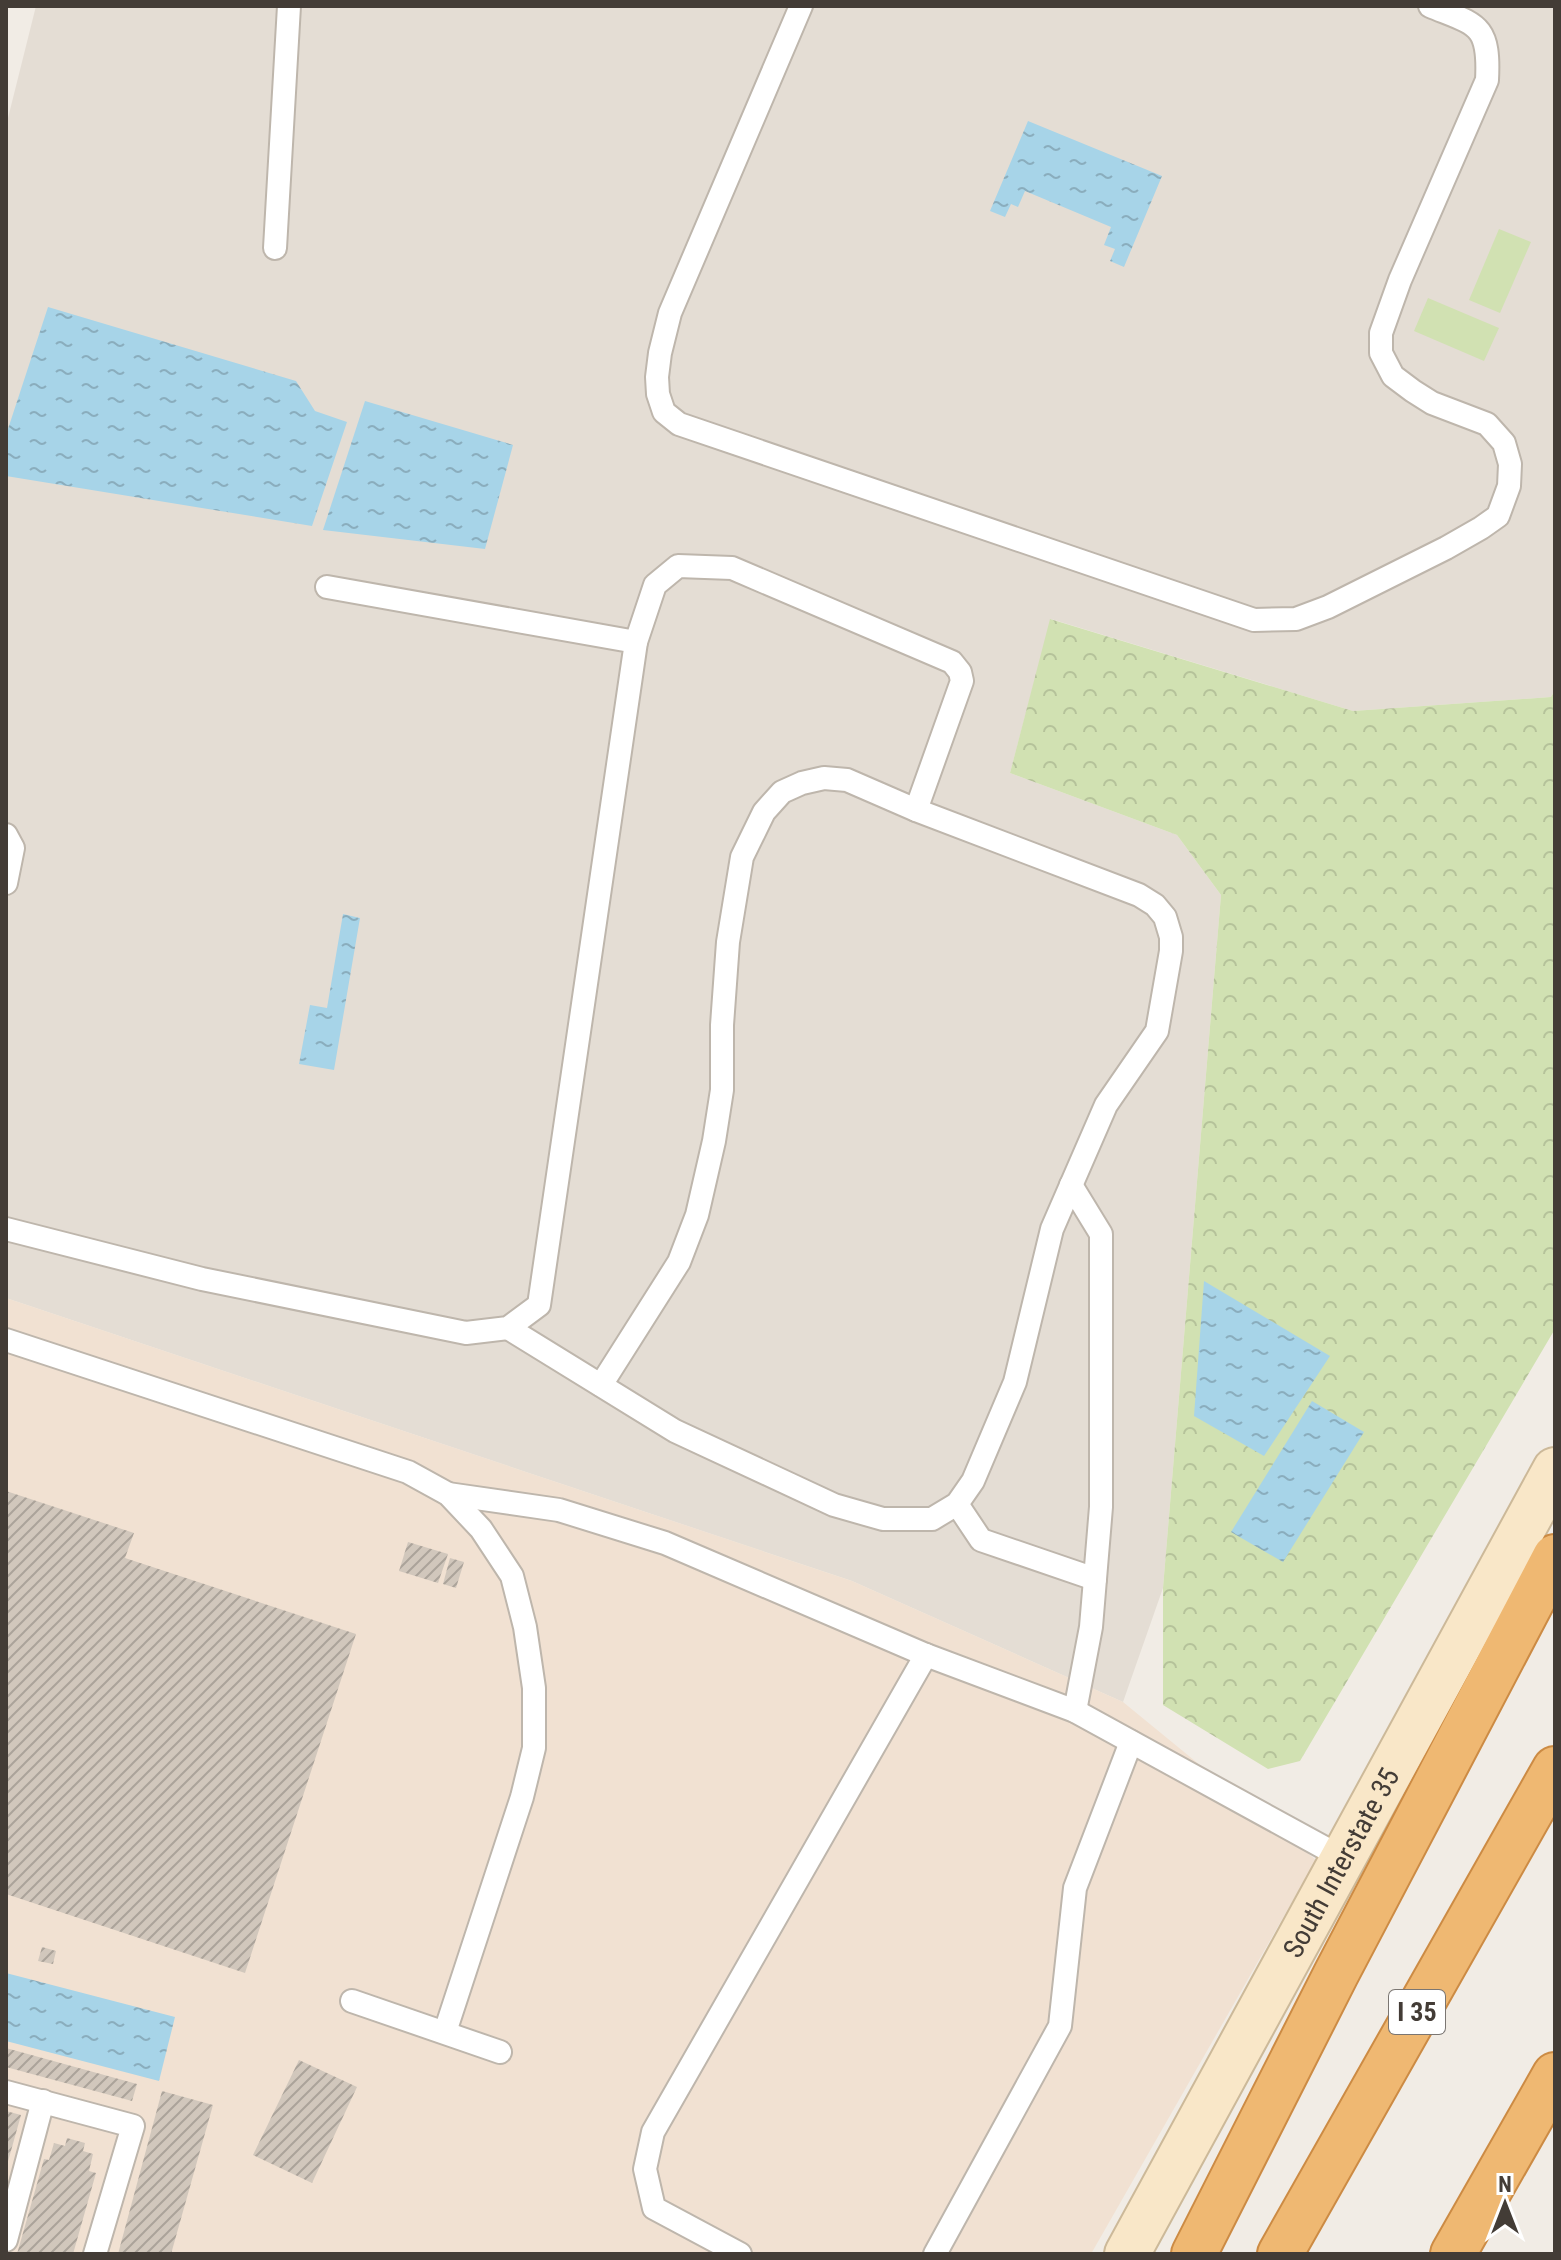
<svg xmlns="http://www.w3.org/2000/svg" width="1561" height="2260" font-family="'Roboto Condensed',sans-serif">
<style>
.residential{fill:#e4ddd4}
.commercial{fill:#f1e1d2}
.forest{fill:url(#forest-crowns)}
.pitch{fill:#d1e1b2}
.water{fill:url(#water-ripples)}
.building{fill:url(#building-hatch)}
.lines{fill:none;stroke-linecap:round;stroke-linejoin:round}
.lane-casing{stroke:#beb6ac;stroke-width:26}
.secondary-casing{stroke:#ccb999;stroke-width:48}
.highway-casing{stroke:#cc8b44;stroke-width:48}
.lane{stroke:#fff;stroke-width:22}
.secondary{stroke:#f9e7c8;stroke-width:44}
.highway{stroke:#efb872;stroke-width:44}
.labels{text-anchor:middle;stroke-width:7;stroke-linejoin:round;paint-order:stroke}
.shield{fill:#fff;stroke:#7b7672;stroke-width:2}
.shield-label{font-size:26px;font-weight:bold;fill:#433c36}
.street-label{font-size:28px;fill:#433c36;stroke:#fff}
</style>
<defs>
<pattern id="forest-crowns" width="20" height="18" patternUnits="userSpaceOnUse" patternTransform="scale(2)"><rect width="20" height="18" fill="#d1e1b2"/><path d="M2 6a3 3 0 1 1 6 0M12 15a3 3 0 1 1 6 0" fill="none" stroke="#b5c29a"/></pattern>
<pattern id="water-ripples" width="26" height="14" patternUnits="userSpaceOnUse" patternTransform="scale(2)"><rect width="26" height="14" fill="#a7d4e8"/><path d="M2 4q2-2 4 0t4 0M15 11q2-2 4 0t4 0" fill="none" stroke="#8aadbd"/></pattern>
<pattern id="building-hatch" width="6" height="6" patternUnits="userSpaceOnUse" patternTransform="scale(2)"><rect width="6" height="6" fill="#d1c7bc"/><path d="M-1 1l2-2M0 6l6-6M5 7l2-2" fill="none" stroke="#aba39a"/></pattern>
</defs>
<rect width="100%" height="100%" fill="#f1ece5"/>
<path class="residential" d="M36,6H1555V690L1551,697L1353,711L1051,619L1010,773L1177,835L1221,895L1163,1588L1123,1702L852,1581L6,1298V126Z"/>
<path class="commercial" d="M6,1298L852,1581L1123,1702L1316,1860L1091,2254H6Z"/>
<path class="forest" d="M1050,619L1353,711L1551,697L1555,690V1329L1300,1761L1268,1769L1163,1705V1588L1221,895L1177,835L1010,773Z"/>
<g class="pitch">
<path d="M1499,229L1531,242L1500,313L1469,300Z"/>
<path d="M1428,298L1499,328L1484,361L1414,331Z"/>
</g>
<g class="water">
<path d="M1028,121L1162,176L1124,267L1110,261L1115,249L1104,245L1111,227L1025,191L1018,207L1011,204L1005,217L990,211Z"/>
<path d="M48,307L296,381L315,411L347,422L312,526L6,476V435Z"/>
<path d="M365,401L513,445L485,549L323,530Z"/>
<path d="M343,914L360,918L334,1070L299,1064L310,1005L327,1008Z"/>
<path d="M1204,1281L1330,1356L1264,1456L1194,1416Z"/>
<path d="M1312,1401L1364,1432L1283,1562L1231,1532Z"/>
<path d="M6,1973L175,2017L159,2081L6,2041Z"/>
</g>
<g class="building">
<path d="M6,1491L134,1533L125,1558L356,1634L245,1973L6,1894Z"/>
<path d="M408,1542L448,1554L438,1583L399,1571Z"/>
<path d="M450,1558L464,1562L456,1588L443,1584Z"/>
<path d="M42,1947L56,1951L53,1964L38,1961Z"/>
<path d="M6,2048L137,2084L132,2101L6,2067Z"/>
<path d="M299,2060L357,2087L312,2183L253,2155Z"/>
<path d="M162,2091L213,2105L171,2254H118Z"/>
<path d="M6,2111L21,2115L7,2165H6Z"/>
<path d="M67,2138L85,2143L83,2151L93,2154L89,2171L96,2173L73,2254H17L44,2159L49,2160L54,2143L65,2146Z"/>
</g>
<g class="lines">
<defs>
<g id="lane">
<path d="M801,6L670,313L660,353L657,377L658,394L664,412L679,424L1254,620L1296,619L1328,607L1446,548L1481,528L1498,516L1509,486L1510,464L1504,443L1487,424L1432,403L1413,391L1393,376L1381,353V333L1400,280L1487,80C1490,23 1476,25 1430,6"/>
<path d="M275,248L289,6"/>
<path d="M6,835L13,848L6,883"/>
<path d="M1071,1185L1101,1234V1507L1091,1627L1075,1711"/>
<path d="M6,1229L202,1279L466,1333L508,1328L539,1305L636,642L327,587"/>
<path d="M508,1328L675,1431L834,1505L883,1519H932L957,1504L973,1481L1015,1382L1052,1229L1106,1105L1157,1031L1171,951V937L1165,917L1155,905L1139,895L916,810L962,681L960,672L952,662L732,568L678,566L655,585L636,642"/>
<path d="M6,1340L408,1472L448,1494L481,1529L512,1576L525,1627L534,1688V1748L522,1797L445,2032"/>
<path d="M601,1385L679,1262L697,1215L714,1141L722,1090V1025L728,942L742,857L764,812L782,792L802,783L824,778L847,780L916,810"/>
<path d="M448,1494L559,1510L665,1543L926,1655L1075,1711L1343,1858"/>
<path d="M957,1504L981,1540L1095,1579"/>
<path d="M352,2001L500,2052"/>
<path d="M6,2092L133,2126L95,2254"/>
<path d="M6,2240L43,2101"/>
<path d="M740,2254L654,2208L645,2169L653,2132L926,1655"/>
<path d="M935,2254L1060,2026L1075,1888L1131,1742"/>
</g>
<g id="secondary">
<path id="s1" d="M1127,2254L1555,1470"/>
</g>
<g id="highway">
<path d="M1194,2254L1336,1974L1555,1557"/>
<path d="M1280,2254L1555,1769"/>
<path d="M1453,2254L1555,2075"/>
</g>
</defs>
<use href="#lane" class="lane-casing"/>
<use href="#secondary" class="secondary-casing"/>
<use href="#highway" class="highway-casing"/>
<use href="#lane" class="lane"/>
<use href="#secondary" class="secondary"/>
<use href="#highway" class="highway"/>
</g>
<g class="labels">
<rect class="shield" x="1389" y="1990" width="56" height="44" rx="6"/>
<g class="shield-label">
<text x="1417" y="2021">I 35</text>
</g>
<g class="street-label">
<text dy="10" stroke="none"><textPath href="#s1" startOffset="446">South Interstate 35</textPath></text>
</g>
</g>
<rect width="1561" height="2260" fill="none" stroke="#433c36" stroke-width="16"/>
<g transform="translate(1505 2204)" stroke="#ffffff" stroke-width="6" paint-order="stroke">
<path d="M0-6L14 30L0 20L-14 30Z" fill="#433c36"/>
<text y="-12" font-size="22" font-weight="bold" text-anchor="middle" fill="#433c36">N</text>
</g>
</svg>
